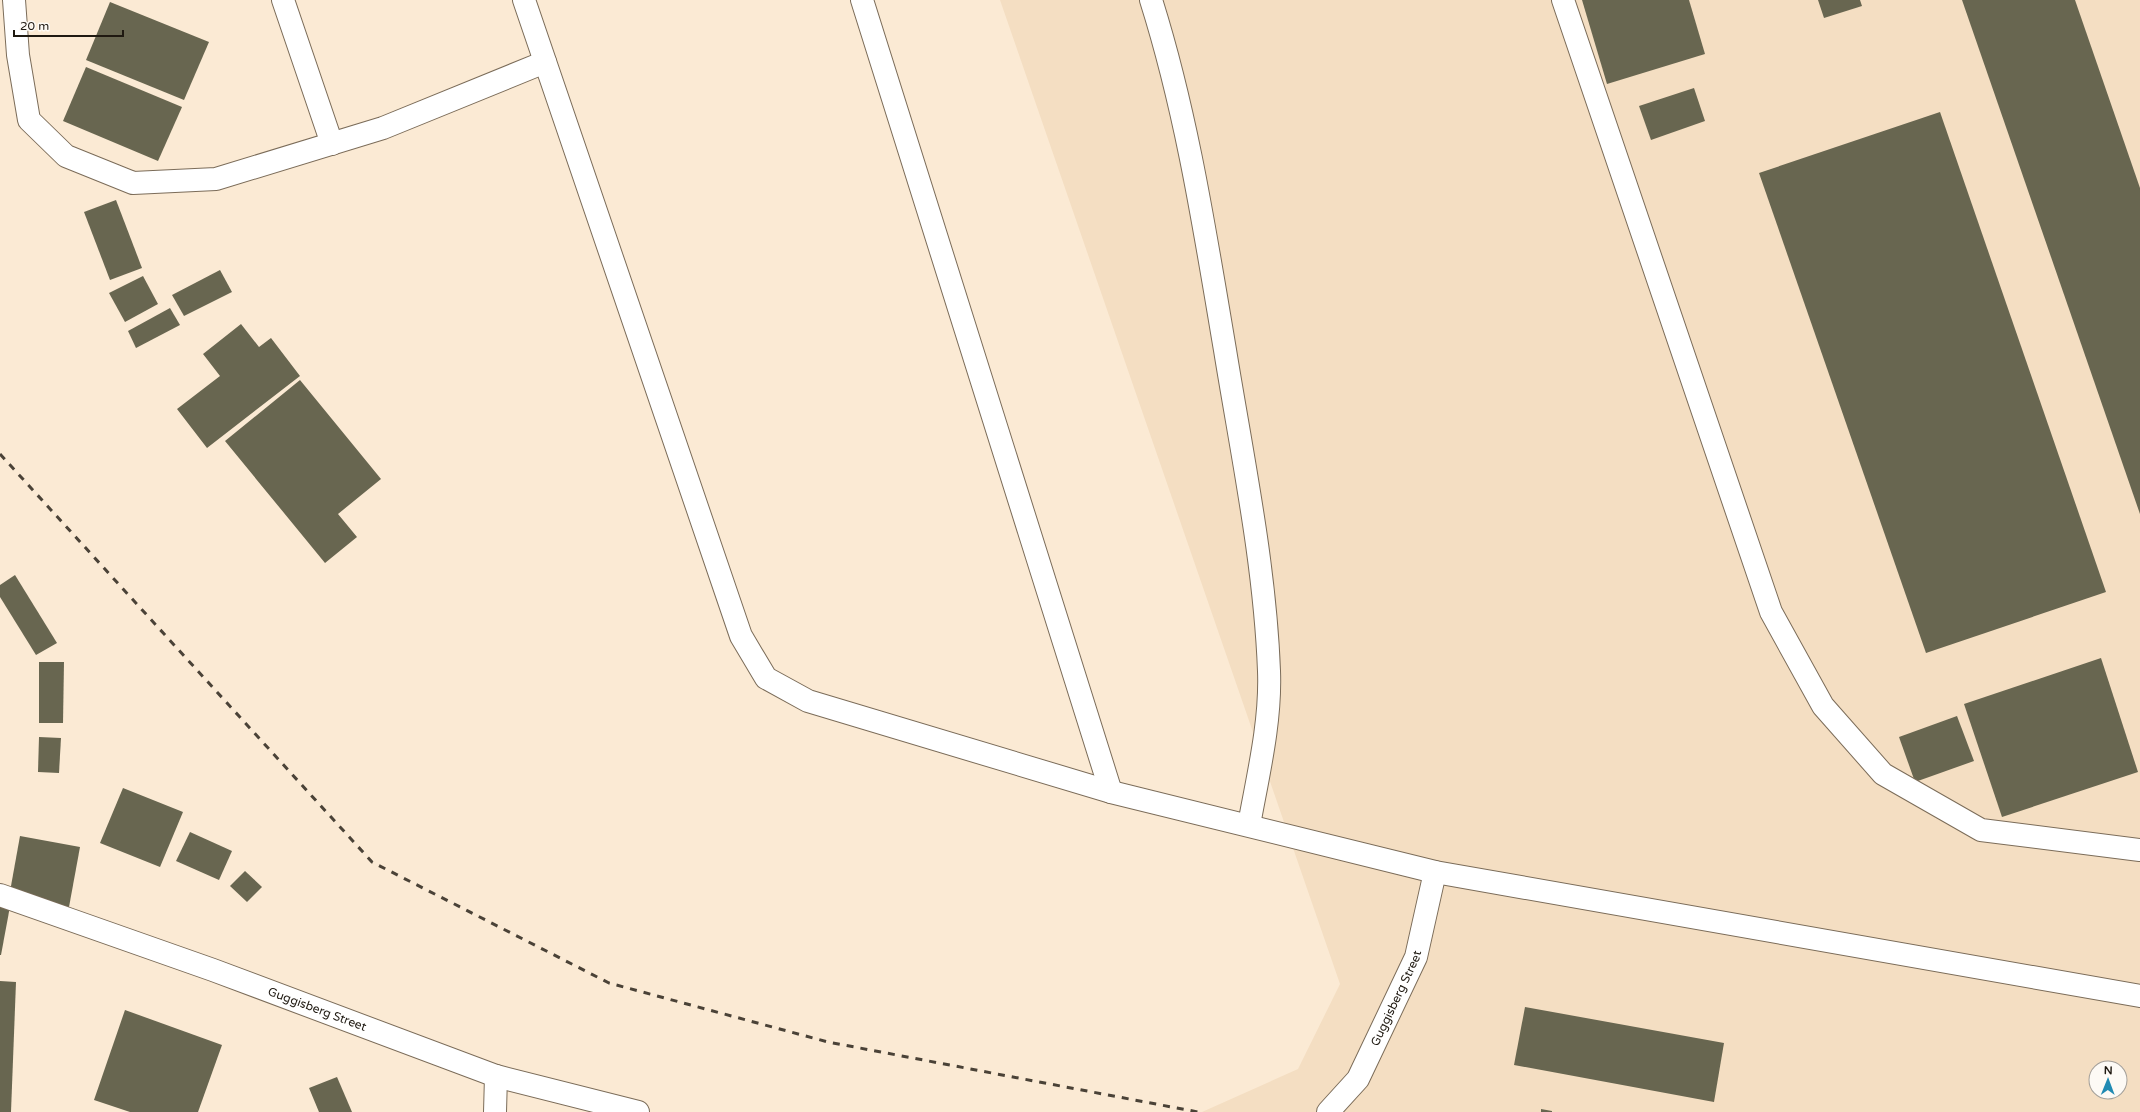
<svg xmlns="http://www.w3.org/2000/svg" width="2140" height="1112" font-family="'Varela Round',sans-serif">
<style>
.built{fill:#f4dec2;fill-rule:evenodd}
.building{fill:#686650}
.lines{fill:none;stroke-linecap:round;stroke-linejoin:round}
.minor-casing{stroke:#7b6c59;stroke-width:24}
.minor{stroke:#fff;stroke-width:22}
.rail{stroke:#4a4237;stroke-width:3;stroke-dasharray:7 7;stroke-linecap:butt}
.labels{text-anchor:middle;stroke-width:4;stroke-linejoin:round;paint-order:stroke}
.street-label{font-size:12px;fill:#1f1911;stroke:#fdfaf5}
</style>
<rect width="100%" height="100%" fill="#fbead4"/>
<path class="built" d="M1000,0H2140V1112H1202L1298,1069L1340,984ZM2096,1068H2120V1092H2096Z"/>
<g class="building">
<path d="M1582,0H1689L1705,54L1607,84Z"/>
<path d="M1818,0H1860L1862,6L1824,18Z"/>
<path d="M1962,0H2075L2140,188V514Z"/>
<path d="M110,2L209,42L184,100L86,60Z"/>
<path d="M86,67L182,107L158,161L63,121Z"/>
<path d="M1694,88L1705,121L1651,140L1639,106Z"/>
<path d="M1940,112L2106,592L1926,653L1759,173Z"/>
<path d="M116,200L142,268L110,280L84,212Z"/>
<path d="M220,270L232,292L184,316L172,295Z"/>
<path d="M143,276L158,304L125,322L109,293Z"/>
<path d="M170,308L180,325L136,348L128,331Z"/>
<path d="M241,324L259,347L271,338L300,376L207,448L177,409L220,376L203,354Z"/>
<path d="M300,380L381,479L338,514L357,537L325,563L225,441Z"/>
<path d="M15,575L57,643L36,655L0,597V585Z"/>
<path d="M2101,658L2138,772L2002,817L1964,704Z"/>
<path d="M39,662H64L63,723H39Z"/>
<path d="M1957,716L1974,761L1915,782L1899,737Z"/>
<path d="M39,737L61,738L59,773L38,772Z"/>
<path d="M123,788L183,812L160,867L100,843Z"/>
<path d="M190,832L232,851L219,880L176,861Z"/>
<path d="M20,836L80,847L69,907L9,897Z"/>
<path d="M245,871L262,887L247,902L230,886Z"/>
<path d="M0,899L11,901L1,955H0Z"/>
<path d="M0,981L16,982L11,1112H0Z"/>
<path d="M1525,1007L1724,1043L1714,1102L1514,1065Z"/>
<path d="M125,1010L222,1045L198,1112H130L94,1100Z"/>
<path d="M337,1077L352,1112H319L309,1088Z"/>
<path d="M1541,1109L1552,1111V1112H1541Z"/>
</g>
<g class="lines">
<defs>
<g id="minor">
<path d="M14,0L18,55L29,120L66,156L133,183L216,179L383,128L545,62"/>
<path d="M283,0L332,144"/>
<path d="M524,0L741,636L766,678L808,701L1111,792L1435,872L2140,996"/>
<path d="M862,0L1111,792"/>
<path d="M1151,0C1187,114 1205,232 1225,350C1242,455 1265,564 1269,671C1271,722 1258,775 1249,825"/>
<path d="M1563,0L1771,612L1823,706L1883,774L1981,830L2140,850"/>
<path id="s1" d="M0,895L213,970L496,1076L638,1112"/>
<path d="M495,1112L496,1076"/>
<path id="s2" d="M1328,1112L1358,1079L1416,957L1435,872"/>
</g>
</defs>
<use href="#minor" class="minor-casing"/>
<use href="#minor" class="minor"/>
<path class="rail" d="M0,454L372,862L609,983L828,1042L1198,1112"/>
</g>
<g class="labels">
<g class="street-label">
<text dy="4" stroke="none"><textPath href="#s2" startOffset="134">Guggisberg Street</textPath></text>
<text dy="4" stroke="none"><textPath href="#s1" startOffset="337">Guggisberg Street</textPath></text>
</g>
</g>
<g transform="translate(2108 1080) rotate(1)"><circle r="19" fill="#fdfaf5" stroke="#a4a09a"/>
<path d="M0-3L7 15L0 10L-7 15Z" fill="#208ab2"/>
<text y="-6" font-size="11" font-weight="bold" text-anchor="middle" fill="#1f1911">N</text>
</g>
<path d="M14 30v6h109v-6" fill="none" stroke="#1f1911" stroke-width="2"/>
<text x="20" y="30" font-size="12" fill="#1f1911" stroke="#fdfaf5" stroke-width="3" paint-order="stroke">20 m</text>
</svg>
